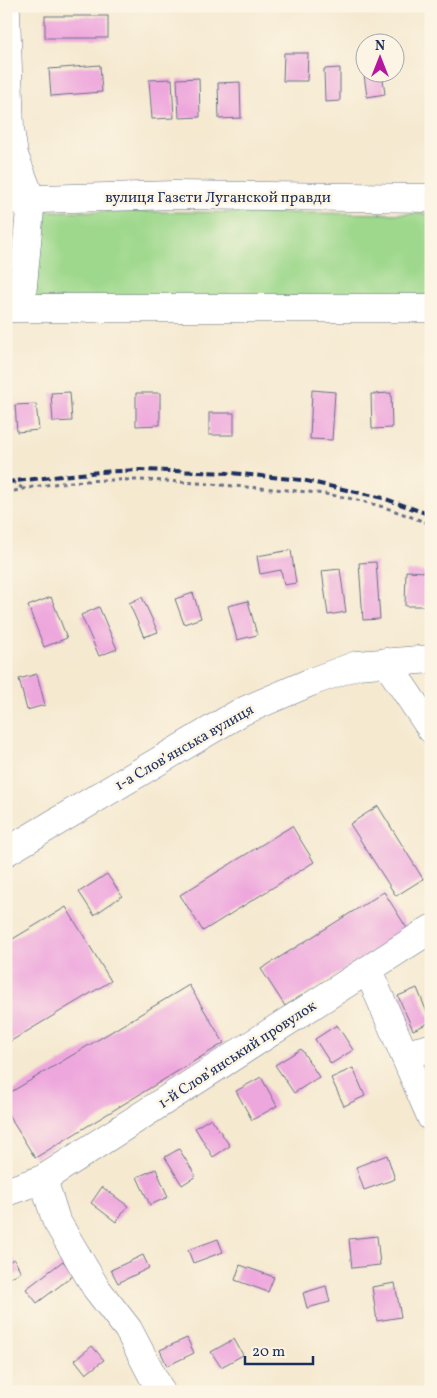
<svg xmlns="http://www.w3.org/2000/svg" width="437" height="1398" font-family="Vollkorn,serif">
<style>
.green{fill:#9ed88c;stroke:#5c8475}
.building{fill:#eea7dd}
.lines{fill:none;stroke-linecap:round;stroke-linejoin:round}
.minor-casing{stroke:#677086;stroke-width:29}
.path{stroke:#677086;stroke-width:3;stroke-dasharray:4 4;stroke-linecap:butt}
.minor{stroke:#fff;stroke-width:28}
.rail{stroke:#1b2f5e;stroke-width:4;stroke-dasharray:8 4;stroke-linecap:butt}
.labels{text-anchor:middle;stroke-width:5;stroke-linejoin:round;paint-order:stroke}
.street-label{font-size:15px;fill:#1b2f5e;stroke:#fcf5e5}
</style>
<rect width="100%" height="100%" fill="#fcf5e5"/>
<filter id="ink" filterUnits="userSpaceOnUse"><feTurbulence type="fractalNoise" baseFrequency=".02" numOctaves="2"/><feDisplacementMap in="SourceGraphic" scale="10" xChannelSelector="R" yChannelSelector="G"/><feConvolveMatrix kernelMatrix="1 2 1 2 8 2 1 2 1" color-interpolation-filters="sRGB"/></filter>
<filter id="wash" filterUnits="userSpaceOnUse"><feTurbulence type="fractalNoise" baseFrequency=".0096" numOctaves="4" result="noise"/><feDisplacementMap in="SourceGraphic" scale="20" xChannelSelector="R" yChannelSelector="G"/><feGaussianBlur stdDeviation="1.12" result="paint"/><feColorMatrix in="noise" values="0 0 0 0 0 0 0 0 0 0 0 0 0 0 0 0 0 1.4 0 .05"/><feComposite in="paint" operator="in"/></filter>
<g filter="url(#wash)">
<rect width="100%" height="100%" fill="#f5e9d0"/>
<path class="green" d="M42,211L431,214V296L35,299Z"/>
<g id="blocks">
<g class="building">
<rect x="45" y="16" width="63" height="22"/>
<path d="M284,53H308L307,81H283Z"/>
<path d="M100,65L102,92L51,96L49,69Z"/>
<path d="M364,66V72H382L385,94L367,97L363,67Z"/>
<path d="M340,68V101L325,102L324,69Z"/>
<path d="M199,78L200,117L179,118L177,79Z"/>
<path d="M172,79L174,118L152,119L149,80Z"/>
<path d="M240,82L241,118L219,119L218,83Z"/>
<path d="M312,390L335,392L332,440L310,439Z"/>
<path d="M70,392L72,421L53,422L51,393Z"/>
<path d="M136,393H160V425L136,426Z"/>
<path d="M391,393L392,428L372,429L371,394Z"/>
<path d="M36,404L39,430L17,432L15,405Z"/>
<rect x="209" y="413" width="25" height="22"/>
<path d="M291,550L296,583L284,585L281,570L260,574L257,556Z"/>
<path d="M376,562L380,619L363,620L359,563Z"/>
<path d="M340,569L346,612L328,615L322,571Z"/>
<path d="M406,571L426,572V606H405Z"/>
<path d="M193,593L201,618L184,624L175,599Z"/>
<path d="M51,597L67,638L44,647L28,606Z"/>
<path d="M142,597L158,632L144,637L129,603Z"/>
<path d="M248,601L257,635L237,640L228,606Z"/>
<path d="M99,607L117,649L99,656L81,615Z"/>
<path d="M37,674L45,705L27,710L19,679Z"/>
<path d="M378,806L423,879L396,896L350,824Z"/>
<path d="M292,826L314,862L203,931L180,895Z"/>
<path d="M107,874L122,896L94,915L79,892Z"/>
<path d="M384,892L408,930L285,1006L261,969Z"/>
<path d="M66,907L111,981L6,1044V943Z"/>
<path d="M189,985L224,1043L35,1158L6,1111V1095Z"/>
<path d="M417,988L431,1022L413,1030L398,996Z"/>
<path d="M337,1025L353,1050L331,1064L315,1039Z"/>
<path d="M301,1049L319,1077L294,1093L275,1065Z"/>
<path d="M353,1068L365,1096L344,1106L331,1078Z"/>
<path d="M261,1077L277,1106L252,1120L236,1091Z"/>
<path d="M211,1118L230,1146L213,1157L195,1128Z"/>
<path d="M179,1149L196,1176L182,1185L165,1157Z"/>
<path d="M387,1155L395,1179L364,1190L356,1167Z"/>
<path d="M156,1169L168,1197L150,1205L137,1177Z"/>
<path d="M102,1187L128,1206L116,1222L91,1203Z"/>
<path d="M377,1236L380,1265L352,1268L349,1239Z"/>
<path d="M218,1239L223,1252L193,1263L188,1250Z"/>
<path d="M143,1255L149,1268L118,1283L111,1270Z"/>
<path d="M14,1259L21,1272L6,1280V1263Z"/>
<path d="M63,1261L74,1275L37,1303L26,1289Z"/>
<path d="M240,1265L274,1277L268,1292L235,1280Z"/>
<path d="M395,1283L401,1317L377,1321L372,1287Z"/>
<path d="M326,1286L330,1302L307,1308L303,1293Z"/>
<path d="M187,1338L194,1353L167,1366L160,1350Z"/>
<path d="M234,1339L243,1355L221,1367L211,1352Z"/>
<path d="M92,1346L104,1360L86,1374L75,1360Z"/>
</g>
</g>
</g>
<g filter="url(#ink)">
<use href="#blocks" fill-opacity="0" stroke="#677086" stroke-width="1"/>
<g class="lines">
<defs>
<g id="minor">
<path d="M6,12L10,129L14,155L31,199L21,307"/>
<path d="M6,200L174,195L431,198"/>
<path d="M6,308H431"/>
<path d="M386,662L431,729"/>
<path d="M6,852L241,712L311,682L357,665L431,659"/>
<path d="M368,970L431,1117"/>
<path d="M405,1054L431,1048"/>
<path d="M43,1179L56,1220L96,1288L128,1329L161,1392"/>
<path d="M6,1192L43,1179L431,929"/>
</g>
</defs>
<use href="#minor" class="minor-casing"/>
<g class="path">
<path d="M6,477L22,488"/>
<path d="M6,493C84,473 166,480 245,487C287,490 329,492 369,503C390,508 410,517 431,524"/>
</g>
<use href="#minor" class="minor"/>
<path class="rail" d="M6,482L99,472L140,470L231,473L302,480L383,498L431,515"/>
</g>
</g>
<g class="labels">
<g class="street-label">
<text x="218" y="202">вулиця Газєти Луганской правди</text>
<text transform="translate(184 747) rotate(-30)" y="5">1-а Слов’янська вулиця</text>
<text transform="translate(237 1054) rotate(-33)" y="5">1-й Слов’янський провулок</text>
</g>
</g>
<rect width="437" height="1398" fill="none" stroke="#fcf5e5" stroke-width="25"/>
<g transform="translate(380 58)"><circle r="24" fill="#fcf5e5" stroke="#a2a6af"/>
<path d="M0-4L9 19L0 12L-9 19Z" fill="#b5179e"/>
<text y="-8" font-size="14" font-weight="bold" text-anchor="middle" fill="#1b2f5e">N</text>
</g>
<path d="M245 1356v8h68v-8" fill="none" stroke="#1b2f5e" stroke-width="2.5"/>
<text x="252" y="1356" font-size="15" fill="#1b2f5e" stroke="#fcf5e5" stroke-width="4" paint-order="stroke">20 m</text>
</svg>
